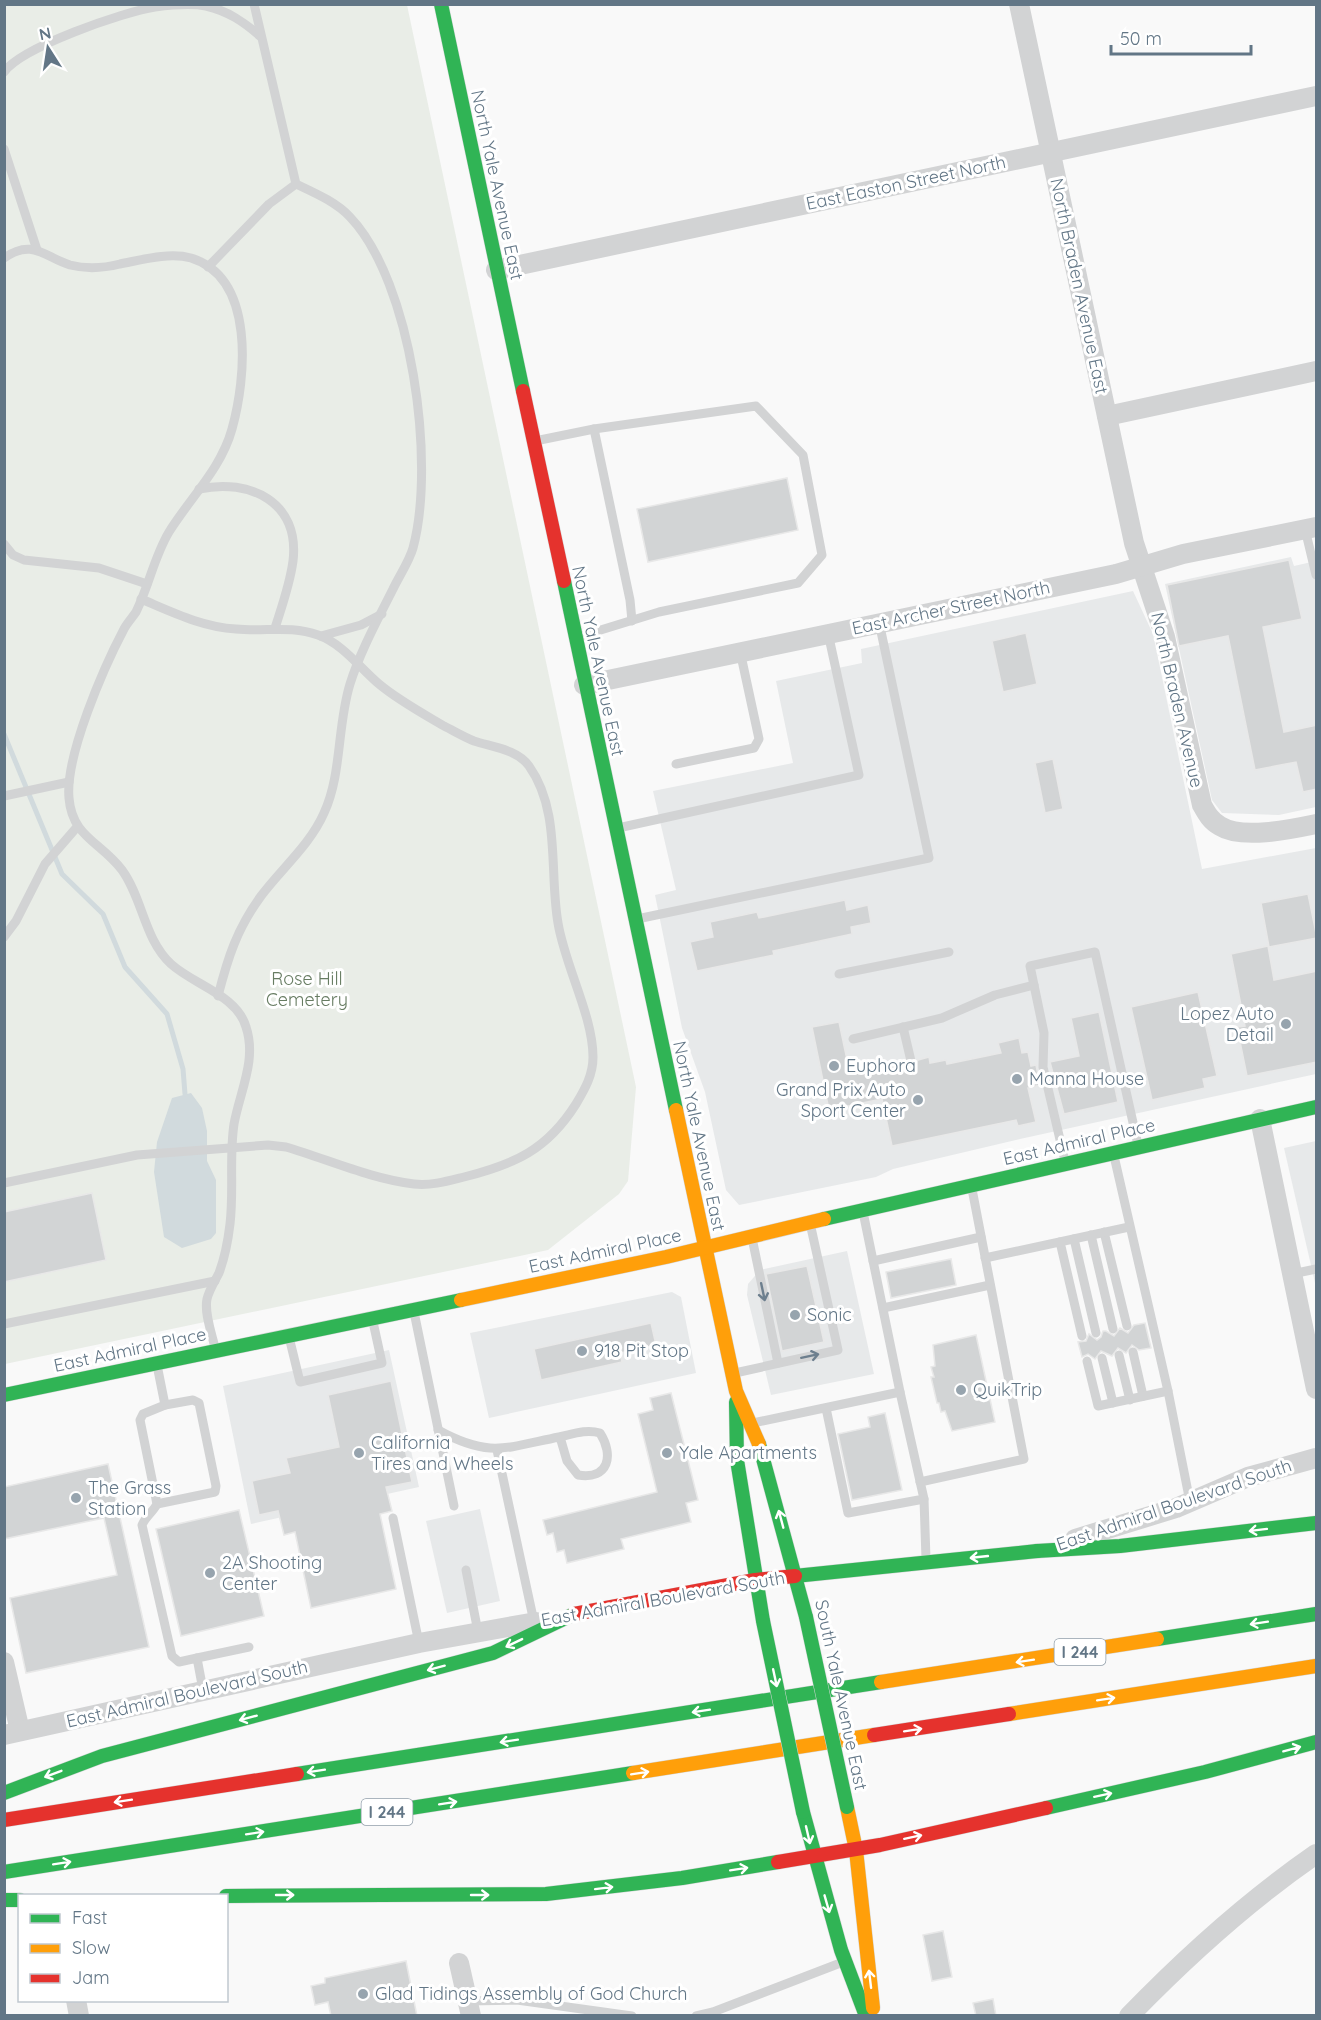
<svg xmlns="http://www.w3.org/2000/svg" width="1321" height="2020" font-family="Quicksand,sans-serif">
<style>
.built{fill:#e7e9ea}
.green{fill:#e9ede7}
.water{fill:#d1dadd}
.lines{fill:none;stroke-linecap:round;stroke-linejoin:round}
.stream{stroke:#d1dadd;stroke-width:5}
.building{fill:#d2d4d5;stroke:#e8e8e8;stroke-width:1.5}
.fast-casing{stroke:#d6d7d8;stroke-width:15}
.slow-casing{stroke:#d6d7d8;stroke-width:15}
.jam-casing{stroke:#d6d7d8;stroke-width:15}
.lane{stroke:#d2d3d4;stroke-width:9}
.street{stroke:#d2d3d4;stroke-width:20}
.fast{stroke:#30b455;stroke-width:14}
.slow{stroke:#ff9f0a;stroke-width:14}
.jam{stroke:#e5322d;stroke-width:14}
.fast-bridge-casing{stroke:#d6d7d8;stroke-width:15;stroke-linecap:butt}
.fast-bridge{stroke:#30b455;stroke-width:14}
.oneway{stroke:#6d7f8e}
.oneway2{stroke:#fff}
.poi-dot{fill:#97a4ae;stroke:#fff;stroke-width:2}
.labels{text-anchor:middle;stroke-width:6;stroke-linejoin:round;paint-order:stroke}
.shield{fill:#fff;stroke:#919faa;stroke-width:1.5}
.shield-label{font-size:16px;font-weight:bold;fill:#627686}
.street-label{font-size:18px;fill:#627686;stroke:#fff}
.park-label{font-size:18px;fill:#677c62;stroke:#fff}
.poi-label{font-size:18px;fill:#627686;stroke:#fff;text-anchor:start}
</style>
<rect width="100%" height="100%" fill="#f9f9f9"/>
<g class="built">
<path d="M1291,557L1294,566L1316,561V807L1279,815L1222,813L1212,800L1165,584Z"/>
<path d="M1133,591L1153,634L1202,869L1316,848V1074L1020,1139L893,1169L876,1177L739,1205L726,1190L705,1092L682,1028L655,895L676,890L653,791L793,763L776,681L862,663L861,649Z"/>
<path d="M1316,1141V1287L1284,1148Z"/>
<path d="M847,1251L874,1374L771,1395L747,1295L748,1284L760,1270Z"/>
<path d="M672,1292L681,1297L696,1373L489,1418L470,1333Z"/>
<path d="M389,1350L419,1487L251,1524L223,1386Z"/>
<path d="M480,1509L500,1601L447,1613L426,1521Z"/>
</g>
<path class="green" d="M4,5H407L636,1087L628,1181L619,1194L548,1250L5,1364Z"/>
<path class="water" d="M191,1093L202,1108L207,1131V1161L216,1180V1233L211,1239L182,1248L164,1237L154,1172L157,1142L172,1098Z"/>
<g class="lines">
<path class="stream" d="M4,734L62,874L103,914L125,967L167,1014L183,1069L185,1094"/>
</g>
<g class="building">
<path d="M787,478L798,530L648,562L637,509Z"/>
<path d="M1289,560L1302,619L1263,627L1284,732L1317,725V789L1303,792L1296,762L1255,770L1228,636L1179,646L1167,585Z"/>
<path d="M1026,633L1037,684L1003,692L992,641Z"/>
<path d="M1053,759L1063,809L1045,813L1035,763Z"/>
<path d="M1308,894L1317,938L1269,947L1261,903Z"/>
<path d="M845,900L847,910L868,905L871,923L851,927L852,934L773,951L774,955L697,971L690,942L713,937L710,922L757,912L759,918Z"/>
<path d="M1268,946L1274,980L1317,971V1062L1247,1076L1237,1027L1245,1026L1231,954Z"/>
<path d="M1198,992L1217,1076L1203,1079L1205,1088L1152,1100L1131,1007Z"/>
<path d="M1099,1012L1118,1102L1064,1114L1050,1062L1079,1056L1071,1018Z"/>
<path d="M839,1022L850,1074L905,1063L912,1068L918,1060L929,1057L930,1063L946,1060L947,1064L1001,1053L998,1043L1019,1038L1022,1053L1028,1052L1031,1066L1036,1065L1040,1085L1028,1088L1036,1122L1018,1126L1016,1120L892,1146L882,1099L829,1110L812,1027Z"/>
<path d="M92,1193L106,1260L4,1282V1212Z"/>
<path d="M951,1259L956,1285L891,1298L886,1272Z"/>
<path d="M807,1266L824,1342L782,1351L766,1274Z"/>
<path d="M651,1323L656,1345L620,1353L622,1362L541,1380L534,1349Z"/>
<path d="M1145,1323L1151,1348L1139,1350L1132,1345L1126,1353L1118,1348L1112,1356L1101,1351L1095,1359L1088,1354L1082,1357L1078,1342L1086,1341L1089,1334L1097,1340L1101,1337L1103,1331H1106L1114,1336L1120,1328L1128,1333L1134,1325Z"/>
<path d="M976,1335L995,1422L952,1431L945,1411L941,1412L939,1403H937L931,1377H934L931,1367L935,1366L933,1345Z"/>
<path d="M391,1381L412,1482L386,1487L392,1511L380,1514L396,1589L311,1608L295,1532L284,1535L278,1511L259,1515L252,1481L290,1473L286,1458L339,1447L328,1395Z"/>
<path d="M671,1393L698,1500L686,1503L691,1522L621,1539L624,1549L567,1563L564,1550L557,1552L553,1533L547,1535L543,1520L657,1492L638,1414L653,1410L650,1398Z"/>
<path d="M885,1413L902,1490L852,1500L838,1434L870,1427L868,1417Z"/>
<path d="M108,1464L149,1647L26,1673L10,1598L117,1575L104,1518L4,1539V1487Z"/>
<path d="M239,1510L264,1616L181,1636L156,1529Z"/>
<path d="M943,1931L952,1977L932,1981L923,1935Z"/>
<path d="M406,1961L417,2016H331L328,2002L315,2005L311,1986L325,1983V1978Z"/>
<path d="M993,1999L996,2016H976L973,2003Z"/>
</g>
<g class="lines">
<defs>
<g id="fast">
<path d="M441,4L523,391"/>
<path d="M564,581L676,1110"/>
<path d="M824,1219L1316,1107"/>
<path d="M4,1395L461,1300"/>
<path d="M736,1402L737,1460L763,1621"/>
<path d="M759,1444L806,1617"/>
<path d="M1037,1551L1120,1546L1316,1523"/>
<path d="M795,1576L1037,1551"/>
<path d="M1157,1639L1316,1614"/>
<path d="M297,1774L881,1682"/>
<path d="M4,1793L102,1756L493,1653L574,1614"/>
<path d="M1046,1808L1205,1772L1316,1742"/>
<path d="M803,1812L841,1950L866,2016"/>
<path d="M4,1872L633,1773"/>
<path d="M226,1896L546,1894L682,1878L778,1862"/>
<path d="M4,1900H20"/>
</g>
<g id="slow">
<path d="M676,1110L736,1391L759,1444"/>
<path d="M461,1300L666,1257L824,1219"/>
<path d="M881,1682L1157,1639"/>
<path d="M1009,1714L1316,1666"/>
<path d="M633,1773L874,1735"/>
<path d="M847,1807L856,1850L873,2008"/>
</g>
<g id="jam">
<path d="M523,391L564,581"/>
<path d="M574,1614L755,1580L795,1576"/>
<path d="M874,1735L1009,1714"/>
<path d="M4,1820L297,1774"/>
<path d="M778,1862L880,1845L1046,1808"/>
</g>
</defs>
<use href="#fast" class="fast-casing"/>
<use href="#slow" class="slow-casing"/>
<use href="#jam" class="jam-casing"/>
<g class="lane">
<path d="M4,72C22,47 123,12 155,7C171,5 190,3 206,6C228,11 244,22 261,37"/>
<path d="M4,149L37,250"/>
<path d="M4,258C33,238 44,257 70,265C86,269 104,268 120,264C141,260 169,252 191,258C256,278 246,379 232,429C221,469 190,498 169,532C154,557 149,586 136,612C132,618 127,623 124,629C104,667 65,756 69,798C72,837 101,842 122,870C143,899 144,939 171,964C194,985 237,995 246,1027C257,1060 240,1091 234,1124C229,1157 234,1191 230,1224C228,1241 225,1257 219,1273C215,1281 209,1290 207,1299C204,1313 212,1334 215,1348"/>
<path d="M208,267L269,204L296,184"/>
<path d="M594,429L630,600L632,621"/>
<path d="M535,441L594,429L756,406L803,455L822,555L798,583L659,612L578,637"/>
<path d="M199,489C250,478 300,502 293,561C290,584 282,606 275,628"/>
<path d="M1305,529L1316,575"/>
<path d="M4,544L13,555L24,560L99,568L147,584"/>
<path d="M321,636L361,625L382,614"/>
<path d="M676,764L754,748L759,739L740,651"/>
<path d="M4,796L69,782"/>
<path d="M618,828L859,775L828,633"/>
<path d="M637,919L929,858L879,622"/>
<path d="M4,937L16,921L45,864L77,827"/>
<path d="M839,974L949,952"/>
<path d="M218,996C228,957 237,929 261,896C281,869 310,845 324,813C342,774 337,726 350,684C360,652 378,619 393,589C399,576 409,562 413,548C436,463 412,282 350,217C336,202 315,193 296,184L254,4"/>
<path d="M903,1027L911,1061"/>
<path d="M853,1039L942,1018L995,995L1034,985"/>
<path d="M1114,1156L1168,1391L1190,1502"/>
<path d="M1065,1161L1043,1067L1044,1033L1030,966L1095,952L1138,1145"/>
<path d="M4,1183L137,1155L268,1145L286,1147C327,1159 371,1179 414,1184C431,1186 448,1181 464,1177C515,1164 547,1150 576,1104C585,1089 593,1075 593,1057C593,1016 565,966 558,923C549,872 561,811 529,766C517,749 492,747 474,741C464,737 454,731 444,726C422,713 398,700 379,684C359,667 343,644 318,635C290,625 265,632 236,629C202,627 172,612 141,599"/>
<path d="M863,1212L900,1392"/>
<path d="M1104,1232L1127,1326"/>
<path d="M1091,1235L1113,1329"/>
<path d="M752,1238L778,1363"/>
<path d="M1074,1239L1096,1333"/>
<path d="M1060,1242L1082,1336"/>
<path d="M985,1258L1129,1227"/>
<path d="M873,1261L981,1237"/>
<path d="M1292,1274L1316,1269"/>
<path d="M883,1308L990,1285"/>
<path d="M414,1312L454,1506"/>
<path d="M4,1324L215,1281"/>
<path d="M289,1337L300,1382L382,1363L373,1322"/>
<path d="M1133,1352L1143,1396"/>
<path d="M1119,1355L1130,1400"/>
<path d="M1102,1358L1113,1403"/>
<path d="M1087,1361L1098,1406L1168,1391"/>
<path d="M157,1365L165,1405L143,1414L140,1420L157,1504C153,1512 146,1516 142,1525L172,1656L179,1662L197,1658L203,1690"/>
<path d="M735,1373L838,1350L810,1223"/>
<path d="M753,1423C802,1413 851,1402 900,1392L924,1499L848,1513L826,1408"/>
<path d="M438,1430C489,1458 505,1448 559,1437C573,1434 586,1429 600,1433C614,1455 609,1480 578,1475L567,1461L560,1437"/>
<path d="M497,1450L534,1622"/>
<path d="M920,1482L1024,1459L972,1189"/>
<path d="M924,1499L926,1559"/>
<path d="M157,1504L215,1492L216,1486L199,1403L193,1400L165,1405"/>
<path d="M393,1518L419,1643"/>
<path d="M466,1570L478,1632"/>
<path d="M197,1658L249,1647"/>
<path d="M468,2001L517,2000L632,2016"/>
<path d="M696,2016L713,2012L843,1962"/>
</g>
<g class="street">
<path d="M1019,4L1134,543L1165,637L1202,805C1207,814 1211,821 1220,826C1242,840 1292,829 1316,824"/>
<path d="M496,270L1316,96"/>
<path d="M1107,416L1316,371"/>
<path d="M584,685L1116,574L1183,554L1316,527"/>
<path d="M1260,1119L1316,1389"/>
<path d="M1075,1539L1176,1508L1248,1477L1316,1458"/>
<path d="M4,1662L20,1731"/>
<path d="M4,1735L419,1643L536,1622"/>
<path d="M459,1963L471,2016"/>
<path d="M76,2000L79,2016"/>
<path d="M1129,2016C1187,1956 1248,1901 1316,1854"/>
</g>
<use href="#fast" class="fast"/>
<use href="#slow" class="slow"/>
<use href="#jam" class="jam"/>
<defs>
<g id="fast-bridge">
<path d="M806,1617L847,1807"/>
<path d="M763,1621L803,1812"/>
</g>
</defs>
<use href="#fast-bridge" class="fast-bridge-casing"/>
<use href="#fast-bridge" class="fast-bridge"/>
</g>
<defs><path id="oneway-shaft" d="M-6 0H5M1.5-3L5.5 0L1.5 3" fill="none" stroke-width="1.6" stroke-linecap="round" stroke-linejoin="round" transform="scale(1.5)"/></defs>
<g class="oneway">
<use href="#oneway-shaft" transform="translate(763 1292) rotate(78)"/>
<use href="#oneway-shaft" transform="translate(810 1356) rotate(-12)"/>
</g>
<g class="oneway2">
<use href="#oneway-shaft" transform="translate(781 1519) rotate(-105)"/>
<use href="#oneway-shaft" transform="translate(1258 1530) rotate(173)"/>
<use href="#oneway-shaft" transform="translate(979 1557) rotate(174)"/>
<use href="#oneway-shaft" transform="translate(1259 1623) rotate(171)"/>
<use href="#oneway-shaft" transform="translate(514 1643) rotate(154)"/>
<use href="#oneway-shaft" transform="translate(1025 1661) rotate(171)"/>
<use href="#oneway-shaft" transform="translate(436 1668) rotate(165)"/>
<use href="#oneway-shaft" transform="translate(775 1678) rotate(78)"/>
<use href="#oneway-shaft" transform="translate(1106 1699) rotate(-9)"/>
<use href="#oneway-shaft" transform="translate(701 1711) rotate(171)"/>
<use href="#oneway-shaft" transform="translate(248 1718) rotate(165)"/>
<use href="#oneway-shaft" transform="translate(913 1730) rotate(-9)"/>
<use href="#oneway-shaft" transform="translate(509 1741) rotate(171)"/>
<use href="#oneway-shaft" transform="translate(1292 1749) rotate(-15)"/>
<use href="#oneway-shaft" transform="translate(316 1771) rotate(171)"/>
<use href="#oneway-shaft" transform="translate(640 1773) rotate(-9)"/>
<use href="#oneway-shaft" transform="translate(53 1774) rotate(159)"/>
<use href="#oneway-shaft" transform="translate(1103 1795) rotate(-12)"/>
<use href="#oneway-shaft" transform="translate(123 1801) rotate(171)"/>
<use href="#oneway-shaft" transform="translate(448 1803) rotate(-9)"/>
<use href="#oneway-shaft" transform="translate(255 1833) rotate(-9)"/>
<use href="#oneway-shaft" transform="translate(808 1835) rotate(77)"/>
<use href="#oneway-shaft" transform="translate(913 1837) rotate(-12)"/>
<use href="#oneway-shaft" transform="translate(62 1863) rotate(-9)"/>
<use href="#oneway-shaft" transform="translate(739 1869) rotate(-9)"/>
<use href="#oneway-shaft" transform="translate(604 1888) rotate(-7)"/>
<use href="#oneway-shaft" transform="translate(285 1895)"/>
<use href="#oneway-shaft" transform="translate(480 1895)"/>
<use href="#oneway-shaft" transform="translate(827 1904) rotate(74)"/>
<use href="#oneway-shaft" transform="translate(870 1979) rotate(-97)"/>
</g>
<g class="poi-dot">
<circle cx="1286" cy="1024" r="6"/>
<circle cx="834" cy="1066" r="6"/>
<circle cx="1017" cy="1079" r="6"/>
<circle cx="918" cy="1100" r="6"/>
<circle cx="795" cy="1315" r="6"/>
<circle cx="582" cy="1351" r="6"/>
<circle cx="961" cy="1390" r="6"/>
<circle cx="359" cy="1453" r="6"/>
<circle cx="667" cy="1453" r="6"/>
<circle cx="76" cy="1498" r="6"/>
<circle cx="210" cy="1573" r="6"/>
<circle cx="363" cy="1994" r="6"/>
</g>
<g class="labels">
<g class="shield">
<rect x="1054.5" y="1639" width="51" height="26" rx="4.5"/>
<rect x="361.5" y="1799" width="51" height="26" rx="4.5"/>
</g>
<g class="shield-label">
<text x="1080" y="1658">I 244</text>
<text x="387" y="1818">I 244</text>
</g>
<g class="street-label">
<text transform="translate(906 183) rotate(-12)" y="6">East Easton Street North</text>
<text transform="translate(497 185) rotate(78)" y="6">North Yale Avenue East</text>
<text transform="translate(1079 286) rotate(78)" y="6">North Braden Avenue East</text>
<text transform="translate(951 608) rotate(-12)" y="6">East Archer Street North</text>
<text transform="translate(598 661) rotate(78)" y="6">North Yale Avenue East</text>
<text transform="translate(1177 700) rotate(77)" y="6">North Braden Avenue</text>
<text transform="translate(699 1136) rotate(78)" y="6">North Yale Avenue East</text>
<text transform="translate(1079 1142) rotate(-13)" y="6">East Admiral Place</text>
<text transform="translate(605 1251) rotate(-12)" y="6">East Admiral Place</text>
<text transform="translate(130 1350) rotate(-12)" y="6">East Admiral Place</text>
<text transform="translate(1174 1505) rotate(-19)" y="6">East Admiral Boulevard South</text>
<text transform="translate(663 1599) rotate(-10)" y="6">East Admiral Boulevard South</text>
<text transform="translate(187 1694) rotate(-13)" y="6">East Admiral Boulevard South</text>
<text transform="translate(841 1695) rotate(78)" y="6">South Yale Avenue East</text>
</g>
<g class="park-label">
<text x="307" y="985">Rose Hill<tspan x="307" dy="21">Cemetery</tspan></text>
</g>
<g class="poi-label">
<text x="1274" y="1020" text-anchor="end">Lopez Auto<tspan x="1274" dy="21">Detail</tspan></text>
<text x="846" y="1072">Euphora</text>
<text x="1029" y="1085">Manna House</text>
<text x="906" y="1096" text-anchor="end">Grand Prix Auto<tspan x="906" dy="21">Sport Center</tspan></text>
<text x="807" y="1321">Sonic</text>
<text x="594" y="1357">918 Pit Stop</text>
<text x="973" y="1396">QuikTrip</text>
<text x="371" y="1449">California<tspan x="371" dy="21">Tires and Wheels</tspan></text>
<text x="679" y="1459">Yale Apartments</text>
<text x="88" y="1494">The Grass<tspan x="88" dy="21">Station</tspan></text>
<text x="222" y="1569">2A Shooting<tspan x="222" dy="21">Center</tspan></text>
<text x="375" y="2000">Glad Tidings Assembly of God Church</text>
</g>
</g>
<rect width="1321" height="2020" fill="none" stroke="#627686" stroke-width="12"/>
<rect x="18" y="1894" width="210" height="108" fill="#ffffff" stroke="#c0c8cf" stroke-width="1.5"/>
<rect x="30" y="1914" width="30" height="9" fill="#30b455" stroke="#c0c8cf" stroke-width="1.5"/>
<text x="72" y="1924" font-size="18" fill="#627686">Fast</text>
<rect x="30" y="1944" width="30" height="9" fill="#ff9f0a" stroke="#c0c8cf" stroke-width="1.5"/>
<text x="72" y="1954" font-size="18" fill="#627686">Slow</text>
<rect x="30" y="1974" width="30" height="9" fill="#e5322d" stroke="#c0c8cf" stroke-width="1.5"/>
<text x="72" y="1984" font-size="18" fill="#627686">Jam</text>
<g transform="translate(48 48) rotate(348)" stroke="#ffffff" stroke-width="4.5" paint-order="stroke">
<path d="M0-4.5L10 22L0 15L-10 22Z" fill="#627686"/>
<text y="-9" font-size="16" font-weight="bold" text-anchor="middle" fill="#627686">N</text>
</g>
<path d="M1111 45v9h140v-9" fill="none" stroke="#627686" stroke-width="3"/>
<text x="1120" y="45" font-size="18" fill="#627686" stroke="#ffffff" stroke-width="4.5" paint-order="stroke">50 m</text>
</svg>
